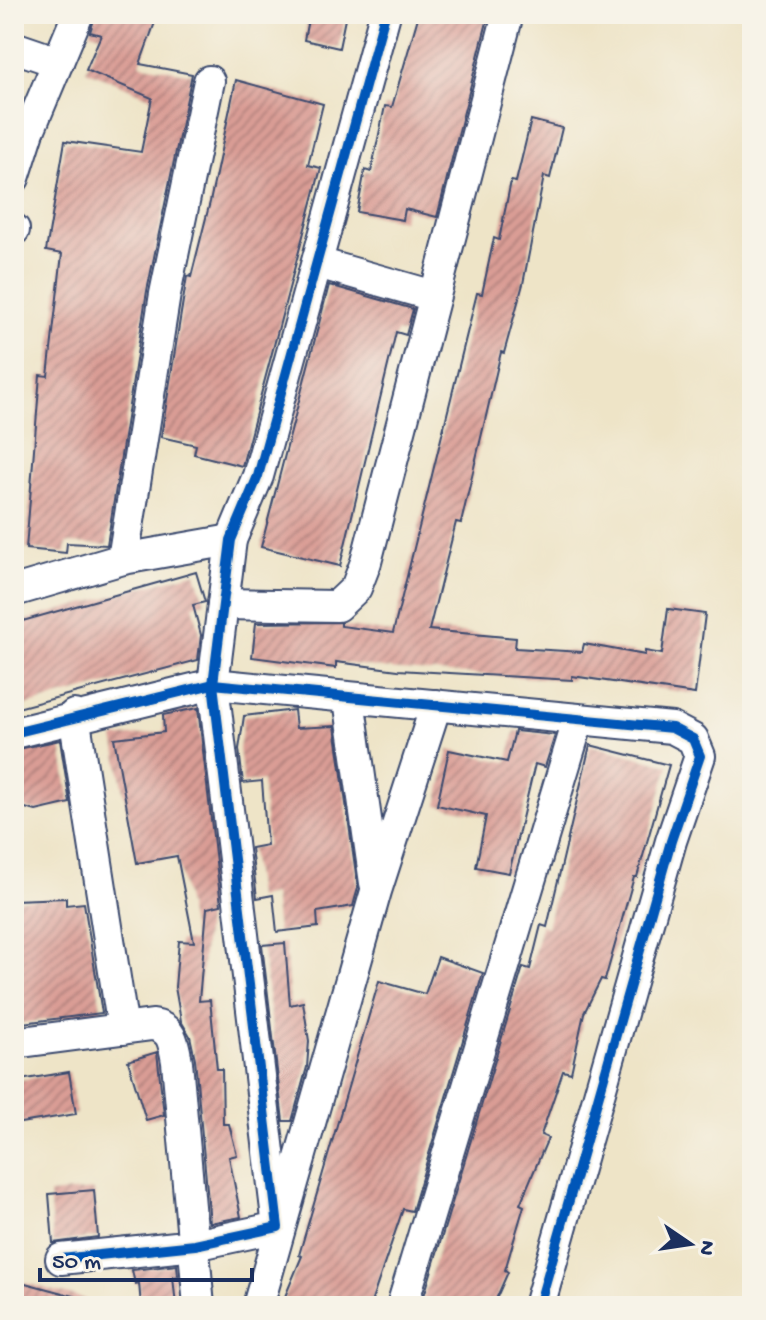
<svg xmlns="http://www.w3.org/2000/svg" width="766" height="1320" font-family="'Gochi Hand',sans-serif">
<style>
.building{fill:url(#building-hatch)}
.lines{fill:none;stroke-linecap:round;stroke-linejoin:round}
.minor-casing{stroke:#3b4a6e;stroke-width:34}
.minor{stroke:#fff;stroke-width:30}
.cycleway-casing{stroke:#f7f3e8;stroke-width:15}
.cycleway{stroke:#0057b8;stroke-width:10}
</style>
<defs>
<pattern id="building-hatch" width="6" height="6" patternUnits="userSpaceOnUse" patternTransform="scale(2)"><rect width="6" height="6" fill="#da9d95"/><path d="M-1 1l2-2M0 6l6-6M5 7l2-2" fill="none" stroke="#b0807d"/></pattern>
</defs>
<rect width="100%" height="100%" fill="#f7f3e8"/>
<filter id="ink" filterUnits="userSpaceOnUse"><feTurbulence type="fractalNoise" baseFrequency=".0125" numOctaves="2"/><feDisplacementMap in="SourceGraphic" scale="16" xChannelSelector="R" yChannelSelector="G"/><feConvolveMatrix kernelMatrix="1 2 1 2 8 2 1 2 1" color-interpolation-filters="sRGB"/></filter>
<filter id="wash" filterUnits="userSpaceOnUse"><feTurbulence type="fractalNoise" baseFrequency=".006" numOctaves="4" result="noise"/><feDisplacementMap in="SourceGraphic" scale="32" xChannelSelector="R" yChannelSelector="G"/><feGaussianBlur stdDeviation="1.8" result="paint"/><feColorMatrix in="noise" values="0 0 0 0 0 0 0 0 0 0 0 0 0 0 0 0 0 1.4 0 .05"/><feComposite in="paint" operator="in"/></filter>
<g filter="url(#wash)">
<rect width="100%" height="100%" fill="#eee4c7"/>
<g id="blocks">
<g class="building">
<path d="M96,14H158L140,64L192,74L147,291L107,545L67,543L66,553L26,549L40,375L48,376L62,254L46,251L65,141L141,152L152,98L86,70L101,35L90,32Z"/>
<path d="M309,14H346L339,48L304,40Z"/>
<path d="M419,14H489L437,217L405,209L403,220L357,212L365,170L371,172L385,106L392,107Z"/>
<path d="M236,80L323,104L308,165L321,168L242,466L194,454L196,445L161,437L187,276L191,277L210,202Z"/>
<path d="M531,120L562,128L550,178L544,176L523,284L504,353L501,352L461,523L456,522L429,630L516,638L515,648L582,652L584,644L645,655V651L662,654L668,609L705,614L695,694L572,676V680L398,670L336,662V668L252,657L256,623L341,622V626L393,633L477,293L482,294L494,238L499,240L511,181L516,182Z"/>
<path d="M329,285L413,309L406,335L396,332L340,566L261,547Z"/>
<path d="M196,572L205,602L193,605L201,635L198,660L14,709L19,622Z"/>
<path d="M198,708L221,905L207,908L199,1001L210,1000L217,1069H222L223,1124H229L237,1155L229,1157L241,1217L210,1223L195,1059L190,1036L181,1021L175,987L179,941L194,942L177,856L137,863L114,738L164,732L163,715Z"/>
<path d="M294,710L296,728L335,726L358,888L353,906L317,912L318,927L277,932L273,895L257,898L251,848L267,845L262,781L243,783L239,749L244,716Z"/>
<path d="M515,731L555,735L545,767L535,764L509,873L476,867L486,816L437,805L449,750L507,762Z"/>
<path d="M60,740L70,803L36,811L14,805V750Z"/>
<path d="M590,745L669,765L637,877H634L605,980L601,979L584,1013L571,1073L563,1071L541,1135L548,1138L520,1204L524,1206L505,1270L508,1272L493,1306H421L523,967L530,969L541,925L547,927Z"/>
<path d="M66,898V905L84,903L102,1013L14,1024V900Z"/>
<path d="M285,943L290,1005L303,1002L309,1041L307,1067L292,1121H283L262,945Z"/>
<path d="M438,957L483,973L412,1211L403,1209L370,1306H281L302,1256L299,1255L379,981L425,994Z"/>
<path d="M157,1052L164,1115L146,1120L128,1061Z"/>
<path d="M69,1072L76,1114L14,1124V1081Z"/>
<path d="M94,1190L98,1237L53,1243L49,1194Z"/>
<path d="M177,1265L178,1276L173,1277L176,1306H141L139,1283L135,1284L132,1270Z"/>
<path d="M14,1280L85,1299L84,1306H14Z"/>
</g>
</g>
</g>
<g filter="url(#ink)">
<use href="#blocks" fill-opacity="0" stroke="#3b4a6e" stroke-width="2"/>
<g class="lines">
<defs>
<g id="minor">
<path d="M14,47L58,62"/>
<path d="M14,178L29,131L78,14"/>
<path d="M14,229V230"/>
<path d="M318,263L434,296"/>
<path d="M123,559L165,294L209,81"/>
<path d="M14,591L123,559L231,540"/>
<path d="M223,604L337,606L356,588L366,562L508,14"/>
<path d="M349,699L375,883"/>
<path d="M74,715L123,1029"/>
<path d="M14,733L213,684L672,728L693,739L700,756L671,841L539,1306"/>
<path d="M14,1043L152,1025C172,1027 174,1044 177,1062L199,1306"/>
<path d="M61,1259L195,1245L278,1227L213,684L231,540L258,476L385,14"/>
<path d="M258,1306L376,891L436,705"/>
<path d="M402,1306L578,721"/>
</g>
</defs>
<use href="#minor" class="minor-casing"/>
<use href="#minor" class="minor"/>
<defs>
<g id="cycleway">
<path d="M14,733L213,684L672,728L693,739L700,756L671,841L539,1306"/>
<path d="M61,1259L195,1245L278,1227L213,684L231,540L258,476L385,14"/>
</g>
</defs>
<use href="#cycleway" class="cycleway-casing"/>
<use href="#cycleway" class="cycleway"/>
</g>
</g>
<rect width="766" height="1320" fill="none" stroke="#f7f3e8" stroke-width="48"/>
<g transform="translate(690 1244) rotate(103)" stroke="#f7f3e8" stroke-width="6" paint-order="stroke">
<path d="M0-6L14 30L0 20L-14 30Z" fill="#1b2f5e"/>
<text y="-12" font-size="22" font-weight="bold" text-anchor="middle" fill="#1b2f5e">N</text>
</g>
<path d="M40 1268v12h212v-12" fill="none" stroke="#1b2f5e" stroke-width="4"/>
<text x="52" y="1268" font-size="24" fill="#1b2f5e" stroke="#f7f3e8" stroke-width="6" paint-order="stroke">50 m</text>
</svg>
